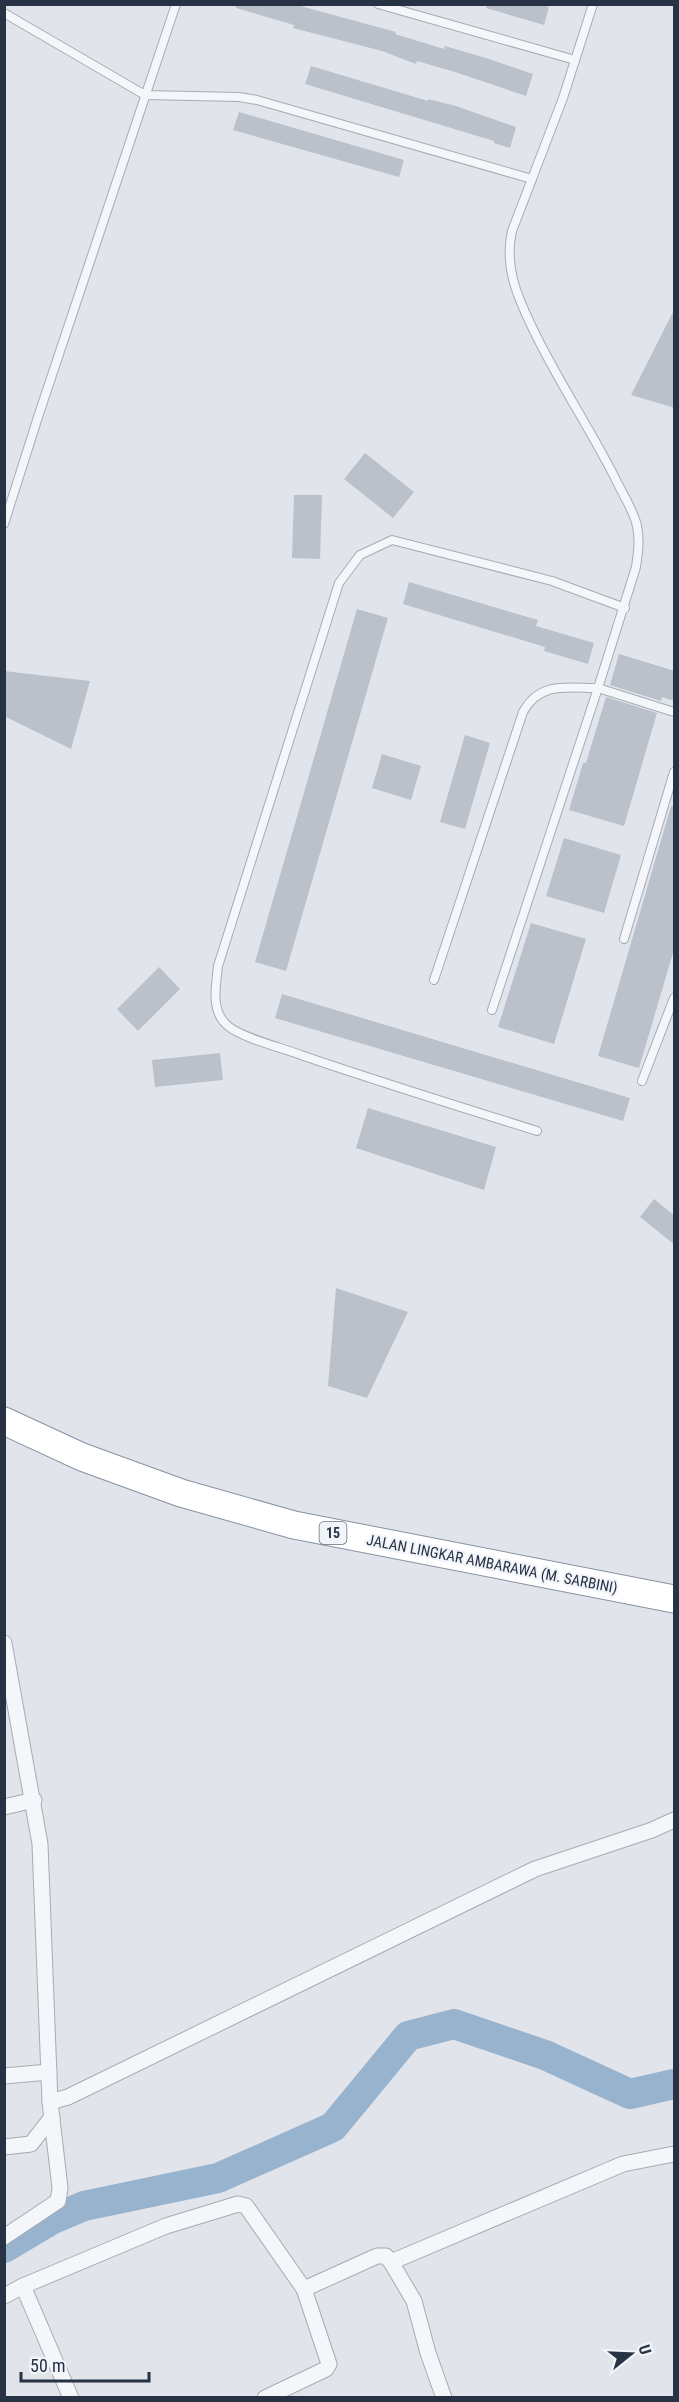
<svg xmlns="http://www.w3.org/2000/svg" width="679" height="2402" font-family="'Roboto Condensed',sans-serif">
<style>
.lines{fill:none;stroke-linecap:round;stroke-linejoin:round}
.river{stroke:#98b3ce;stroke-width:30}
.building{fill:#bac1cb}
.lane-casing{stroke:#a5acb6;stroke-width:10}
.street-casing{stroke:#a5acb6;stroke-width:17}
.highway-casing{stroke:#8792a3;stroke-width:29}
.lane{stroke:#f4f6f9;stroke-width:8}
.street{stroke:#f4f6f9;stroke-width:15}
.highway{stroke:#fff;stroke-width:27}
.labels{text-anchor:middle;stroke-width:4.5;stroke-linejoin:round;paint-order:stroke}
.shield{fill:#f1f4f8;stroke:#646c7b;stroke-width:1.5}
.shield-label{font-size:14px;font-weight:bold;fill:#273245}
.street-label{font-size:15px;fill:#273245;stroke:#f1f4f8}
</style>
<rect width="100%" height="100%" fill="#e1e5eb"/>
<g class="lines">
<path class="river" d="M4,2248L51,2220L84,2206L218,2178L333,2127L408,2036L454,2024L545,2055L630,2094L674,2084"/>
</g>
<g class="building">
<path d="M236,4H293L396,32L395,34L444,49L445,46L489,59L533,74L526,96L455,72L417,61L416,64L382,51L293,28L294,25L236,8Z"/>
<path d="M487,4H540L549,7L544,25L486,8Z"/>
<path d="M311,66L428,101V99L456,106L516,127L510,148L494,143V141L305,84Z"/>
<path d="M239,112L404,160L399,177L233,130Z"/>
<path d="M675,308V408L631,395Z"/>
<path d="M365,453L414,492L393,518L344,479Z"/>
<path d="M294,495H322L320,559L292,558Z"/>
<path d="M409,582L538,620L536,626L594,643L588,664L544,651L545,647L403,604Z"/>
<path d="M357,609L388,618L286,971L255,962Z"/>
<path d="M619,654L675,671V701L662,697L661,701L610,685Z"/>
<path d="M4,671L90,681L71,749L4,716Z"/>
<path d="M606,697L657,713L624,826L569,810L583,763H586Z"/>
<path d="M465,735L490,743L465,829L440,822Z"/>
<path d="M382,754L421,766L411,800L372,788Z"/>
<path d="M671,806H675V946L639,1068L598,1056Z"/>
<path d="M564,838L621,855L604,913L546,896Z"/>
<path d="M531,923L586,939L554,1044L498,1027Z"/>
<path d="M159,967L180,989L138,1031L117,1009Z"/>
<path d="M282,994L630,1098L623,1121L275,1018Z"/>
<path d="M220,1053L223,1080L155,1087L152,1060Z"/>
<path d="M368,1108L496,1147L484,1190L356,1148Z"/>
<path d="M654,1199L675,1216V1245L640,1217Z"/>
<path d="M336,1288L408,1312L367,1398L328,1386Z"/>
</g>
<g class="lines">
<defs>
<g id="lane">
<path d="M378,4L575,60"/>
<path d="M593,4L563,98L512,231C504,266 517,296 532,327C557,380 590,428 616,480C623,495 634,511 637,526C640,541 638,553 636,567L598,688L674,712"/>
<path d="M4,13L145,95L239,97L257,100L532,179"/>
<path d="M4,524L38,417L176,4"/>
<path d="M624,939L674,772"/>
<path d="M434,980L523,712C540,681 568,688 598,688L492,1010"/>
<path d="M642,1081L674,998"/>
<path d="M537,1131C458,1106 379,1082 301,1055C283,1048 242,1038 228,1026C210,1011 216,987 218,966L339,583L360,555L392,540L552,581L625,608"/>
</g>
<g id="street">
<path d="M4,1643L40,1844L50,2102L68,2097L535,1869L652,1830L674,1820"/>
<path d="M4,1807L34,1800"/>
<path d="M4,2076L49,2072"/>
<path d="M4,2147L31,2144L52,2117"/>
<path d="M4,2237L58,2201L60,2188L50,2102"/>
<path d="M391,2262L414,2301L428,2353L444,2398"/>
<path d="M23,2286L166,2226L238,2204L246,2206L304,2289L329,2364L326,2369L265,2398"/>
<path d="M304,2289L377,2256H386L391,2262L623,2164L674,2154"/>
<path d="M4,2296L23,2286L71,2398"/>
</g>
<path id="highway" d="M4,1421L82,1457L181,1493L294,1525L674,1599"/>
</defs>
<use href="#lane" class="lane-casing"/>
<use href="#street" class="street-casing"/>
<use href="#highway" class="highway-casing"/>
<use href="#lane" class="lane"/>
<use href="#street" class="street"/>
<use href="#highway" class="highway"/>
</g>
<g class="labels">
<rect class="shield" x="319.5" y="1522" width="27" height="22" rx="4.5"/>
<g class="shield-label">
<text x="333" y="1538">15</text>
</g>
<g class="street-label">
<text transform="translate(492 1564) rotate(11)" y="5">JALAN LINGKAR AMBARAWA (M. SARBINI)</text>
</g>
</g>
<rect width="679" height="2402" fill="none" stroke="#273245" stroke-width="12"/>
<g transform="translate(631 2354) rotate(72)" stroke="#f1f4f8" stroke-width="4.5" paint-order="stroke">
<path d="M0-4.5L10 22L0 15L-10 22Z" fill="#273245"/>
<text y="-9" font-size="16" font-weight="bold" text-anchor="middle" fill="#273245">U</text>
</g>
<path d="M21 2372v9h128v-9" fill="none" stroke="#273245" stroke-width="3"/>
<text x="30" y="2372" font-size="18" fill="#273245" stroke="#f1f4f8" stroke-width="4.5" paint-order="stroke">50 m</text>
</svg>
